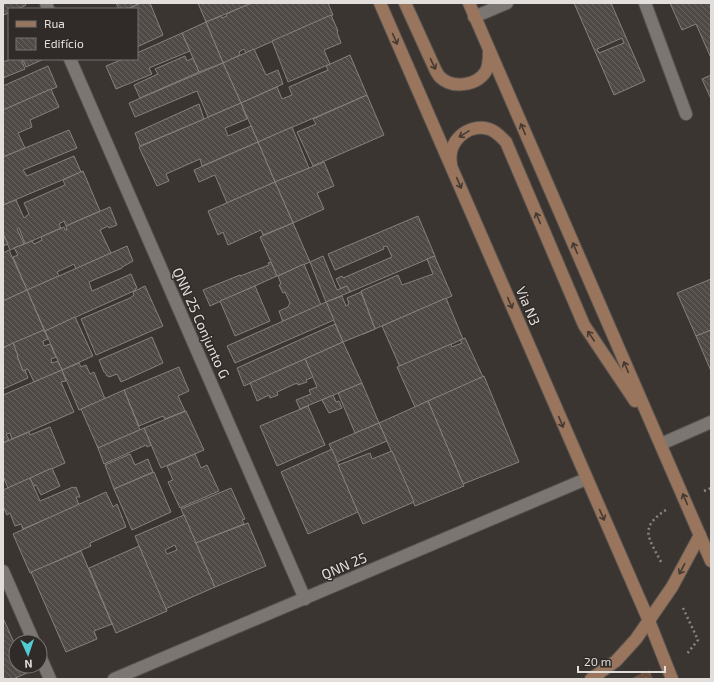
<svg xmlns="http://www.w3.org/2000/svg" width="714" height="682" font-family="'Exo 2',sans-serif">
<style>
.green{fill:url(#green-dots)}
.building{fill:url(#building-back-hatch);stroke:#87817d;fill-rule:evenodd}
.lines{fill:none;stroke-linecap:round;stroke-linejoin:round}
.service-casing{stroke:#575350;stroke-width:14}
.minor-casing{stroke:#575350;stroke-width:14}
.tertiary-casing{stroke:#575350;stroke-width:14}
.secondary-casing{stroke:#575350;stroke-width:14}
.path{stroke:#898482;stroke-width:2.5;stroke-dasharray:2 3;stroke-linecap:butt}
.service{stroke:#7c7673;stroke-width:12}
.minor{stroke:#7c7673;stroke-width:12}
.tertiary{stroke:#7c7673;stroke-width:12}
.secondary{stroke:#98755c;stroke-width:12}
.oneway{stroke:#453a32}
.labels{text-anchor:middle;stroke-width:3;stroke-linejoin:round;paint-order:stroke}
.street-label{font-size:14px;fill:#e1dedc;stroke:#302b28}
</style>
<defs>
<pattern id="green-dots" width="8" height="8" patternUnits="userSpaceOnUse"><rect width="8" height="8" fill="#6a4f3f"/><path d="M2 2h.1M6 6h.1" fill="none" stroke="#7f685a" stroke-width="1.8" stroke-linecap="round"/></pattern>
<pattern id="building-back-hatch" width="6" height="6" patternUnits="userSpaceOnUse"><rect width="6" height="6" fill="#504a47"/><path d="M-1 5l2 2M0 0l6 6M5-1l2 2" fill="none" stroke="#696461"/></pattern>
</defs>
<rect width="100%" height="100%" fill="#3b3532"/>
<path class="green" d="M649,670L653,679H630Z"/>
<g class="building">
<path d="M3,3H25L26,5L18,9H9V13L3,15Z"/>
<path d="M116,3H141L127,9H119Z"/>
<path d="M141,3H150L163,35L137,47V9H127Z"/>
<path d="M198,3H252L206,22Z"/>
<path d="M252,3H328L333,15L246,53L244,49L239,52L240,55L223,63L206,22L221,16L222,18L227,16L226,14Z"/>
<path d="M574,3H611L645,81L614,95ZM622,38L624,43L599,53L597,49Z"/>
<path d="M670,3H711V58L696,24L682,30Z"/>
<path d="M331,15L338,31L337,32L341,43L324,50L330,64L288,82L272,41Z"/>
<path d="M206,22L223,63L199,72L182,33Z"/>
<path d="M182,33L190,51L149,68L152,74L116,89L106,66L123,59H137V53Z"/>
<path d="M254,49L266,75L278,70L283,84L241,103L223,63Z"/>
<path d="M350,55L367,95L258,142L241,103L277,87L282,99L292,95L289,87L328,70L326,66Z"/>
<path d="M185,56L187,61L193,58L199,72L140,98L134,85L158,74L155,69Z"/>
<path d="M11,59H21L25,69L3,78V62Z"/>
<path d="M21,59H44L26,67L23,60L22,61Z"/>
<path d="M223,63L241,103L208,117L197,91L135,117L129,103Z"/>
<path d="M48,66L57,87L3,110V86Z"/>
<path d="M711,75V99L702,79Z"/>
<path d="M51,89L59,107L30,120L32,127L18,133L25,148L3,157V110Z"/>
<path d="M367,95L384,135L313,166L297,132L316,124L313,119Z"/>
<path d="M241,103L247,119L225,128L228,136L251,126L258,142L202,166L200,159L166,174L169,181L157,186L139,147Z"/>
<path d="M199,104L204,119L140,146L135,133Z"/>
<path d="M292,127L309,168L275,182L258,142Z"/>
<path d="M69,130L77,148L23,170L27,176L74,156L81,172L3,205V157Z"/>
<path d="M258,142L275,182L227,203L215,175L199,182L194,170Z"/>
<path d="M324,162L334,186L317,193L324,209L293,223L275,182Z"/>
<path d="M83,171L100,211L66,226L64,221L59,224L61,228L25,244L19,228L17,229L24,244L10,250L3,233V205L16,200L24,218L29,214L24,203L65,185L63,180Z"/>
<path d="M275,182L293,223L263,235L261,230L228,245L223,232L218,235L208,211Z"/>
<path d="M110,207L117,225L109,228L108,226L100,230L111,253L76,269L74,264L57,272L59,276L27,290L13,257L18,255L14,248L32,241L34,244L42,240L41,237L64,227L65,230H67L66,226Z"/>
<path d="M418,216L435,256L350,292L347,286L341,289L336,279L342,276L343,278L392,257L387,246L383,247L384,249L335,270L328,254Z"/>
<path d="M293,223L310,262L277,276L260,237Z"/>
<path d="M3,234L8,244L3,246Z"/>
<path d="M127,246L133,261L122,267V268L89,282L92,291L131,274L137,288L135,289L136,290L45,331L27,290Z"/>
<path d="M9,250L27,290L3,301V253Z"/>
<path d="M323,256L337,290L347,286L350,292L326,302L310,262Z"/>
<path d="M435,257L452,296L363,334L375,329L361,291L398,275L402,285L433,274L427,259L435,256Z"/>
<path d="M271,262L277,276L210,306L203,290L240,275V276L269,265L268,263Z"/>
<path d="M304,264L321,305L283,322L279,311L288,307L290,303L285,292L283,293L279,285L281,284L278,276Z"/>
<path d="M711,279V330L696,336L677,293Z"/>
<path d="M145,286L163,326L96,355L81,319L130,298L134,295L133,292Z"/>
<path d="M255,286L270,321L235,336L220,301Z"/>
<path d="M27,290L44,330L3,348V301Z"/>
<path d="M361,292L375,329L343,342L326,302L342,296L346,306L349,304L347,298Z"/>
<path d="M446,298L463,339L400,367L382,326Z"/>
<path d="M326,302L334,320L235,363L227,346Z"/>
<path d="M75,317L93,356L62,370L45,331Z"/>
<path d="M335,324L343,342L244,386L237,368Z"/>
<path d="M44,330L48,339L43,341L44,346L50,344L56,357L51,359L52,363L58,361L62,370L34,382L28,369L23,371L17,356H18L13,343Z"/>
<path d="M711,330V371L696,336Z"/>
<path d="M152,337L163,363L121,382L117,374L109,377V376H107L105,372H104L99,360Z"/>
<path d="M465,338L483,377L415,407L397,367L451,344L452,347L462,343L460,340Z"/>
<path d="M343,342L362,383L300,409L296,400L311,394L309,390L317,387L305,359Z"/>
<path d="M13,343L18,356H17L23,371L25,370L28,378L3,389V348Z"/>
<path d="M305,359L313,377L306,380L307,382L298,385L297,383L277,392L278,395L270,398L269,395L257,401L250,383Z"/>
<path d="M79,363L81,367L86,365L90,374L94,372L105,399L79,410L62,370Z"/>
<path d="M179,367L189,391L178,396L185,411L165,419L163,416L139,426L124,390Z"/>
<path d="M62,370L66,381L61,382L74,412L12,439L10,433L6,434L9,440L3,443V395Z"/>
<path d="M484,376L519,462L463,484L428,401Z"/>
<path d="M362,383L379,423L355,433L338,393Z"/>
<path d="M124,390L140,430L98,448L81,409Z"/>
<path d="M333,395L336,402L339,401L342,408L329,413L322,400Z"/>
<path d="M428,401L464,486L415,506L379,423Z"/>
<path d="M308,406L325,445L277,466L260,426Z"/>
<path d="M186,411L204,450L161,468L144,428Z"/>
<path d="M379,423L387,441L337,462L329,444Z"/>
<path d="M50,427L65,463L8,488L3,476V443L29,432L30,435Z"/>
<path d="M144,428L151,445L147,447L146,445L104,464L98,448Z"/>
<path d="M332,449L358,512L308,534L281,472Z"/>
<path d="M392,451L414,502L363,524L338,465L370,453L372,459Z"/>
<path d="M130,454L135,465L148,459L153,472L114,489L105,465Z"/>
<path d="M195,454L201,468L207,465L219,491L180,508L168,482L173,480L167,466Z"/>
<path d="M52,468L60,486L41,495L36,485L33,486L30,478Z"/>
<path d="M154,472L171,512L132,530L114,489Z"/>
<path d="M30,478L40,501L73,487L74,488L76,487L80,497H76L79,505L23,529L21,524L15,526L10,513L7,515L3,506V490Z"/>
<path d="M231,488L245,519L242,520L244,524L196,543L181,509Z"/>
<path d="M106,492L113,507L117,504L126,527L90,543L91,546L30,573L13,534Z"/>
<path d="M184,515L215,587L165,609L135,536ZM175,545L177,550L167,554L165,550Z"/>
<path d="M248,523L266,566L215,587L196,543Z"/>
<path d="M139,546L167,611L116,633L89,568Z"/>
<path d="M81,551L112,624L94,631L97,639L66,652L31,572Z"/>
<path d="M3,618L16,647V666H24L27,673L13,679H3Z"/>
</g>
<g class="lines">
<defs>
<g id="service">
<path d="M645,3L686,114"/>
<path d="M474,17L507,3"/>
</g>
<g id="minor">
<path d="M46,3L48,9"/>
<path d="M70,59L305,599"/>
<path d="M3,571L34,642"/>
<path d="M40,656L50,679"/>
</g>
<g id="tertiary">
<path d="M661,444L711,422"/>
<path d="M114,679L586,479"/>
</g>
<g id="secondary">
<path d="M380,3L649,621L672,679"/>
<path d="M405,3L435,69C436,71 438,75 440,77C452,89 477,86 486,71C489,65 489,59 489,52"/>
<path d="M469,3L711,561"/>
<path d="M451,164C447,142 467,123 489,129C496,131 501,137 506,142L584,325L635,401"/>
<path d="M591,679L616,661L636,639L672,587L700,535"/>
</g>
</defs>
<use href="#service" class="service-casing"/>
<use href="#minor" class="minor-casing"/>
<use href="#tertiary" class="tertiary-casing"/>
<use href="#secondary" class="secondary-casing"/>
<g class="path">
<path d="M704,491L711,488"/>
<path d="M661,562C649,538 638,528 666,510"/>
<path d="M683,608L698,640L686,655"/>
</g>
<use href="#service" class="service"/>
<use href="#minor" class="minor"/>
<use href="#tertiary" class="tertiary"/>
<use href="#secondary" class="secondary"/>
</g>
<defs><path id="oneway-shaft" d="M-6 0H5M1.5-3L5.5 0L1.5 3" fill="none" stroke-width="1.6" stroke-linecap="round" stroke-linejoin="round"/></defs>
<g class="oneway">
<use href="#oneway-shaft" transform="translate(395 39) rotate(66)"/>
<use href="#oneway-shaft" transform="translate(433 64) rotate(64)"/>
<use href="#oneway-shaft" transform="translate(523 129) rotate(-113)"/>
<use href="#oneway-shaft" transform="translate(464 134) rotate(148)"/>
<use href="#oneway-shaft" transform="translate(459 183) rotate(67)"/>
<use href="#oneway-shaft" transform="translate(538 218) rotate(-113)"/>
<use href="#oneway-shaft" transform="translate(575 248) rotate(-113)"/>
<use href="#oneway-shaft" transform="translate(510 303) rotate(67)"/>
<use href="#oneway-shaft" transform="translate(591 336) rotate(-124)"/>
<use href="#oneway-shaft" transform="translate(626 367) rotate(-113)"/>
<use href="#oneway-shaft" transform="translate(561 422) rotate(67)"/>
<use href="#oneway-shaft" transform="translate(685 499) rotate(-113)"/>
<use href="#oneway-shaft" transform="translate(602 515) rotate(66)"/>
<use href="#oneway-shaft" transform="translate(682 569) rotate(118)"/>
</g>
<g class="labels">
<g class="street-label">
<text transform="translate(528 306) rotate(67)" y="5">Via N3</text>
<text transform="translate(201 323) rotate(66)" y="5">QNN 25 Conjunto G</text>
<text transform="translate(344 566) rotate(-23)" y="5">QNN 25</text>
</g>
</g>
<rect width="714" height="682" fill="none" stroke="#e1dedc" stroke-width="8"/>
<rect x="8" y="8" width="130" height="52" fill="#302b28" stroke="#777370"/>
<rect x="16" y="21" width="20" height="6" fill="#98755c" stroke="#777370"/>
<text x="44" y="28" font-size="12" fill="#e1dedc">Rua</text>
<rect x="16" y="38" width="20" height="12" fill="url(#building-back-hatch)" stroke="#777370"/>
<text x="44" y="48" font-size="12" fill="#e1dedc">Edifício</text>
<g transform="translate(28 654) rotate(177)"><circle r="19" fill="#302b28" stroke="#777370"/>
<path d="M0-3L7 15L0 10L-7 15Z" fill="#51ccd5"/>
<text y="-6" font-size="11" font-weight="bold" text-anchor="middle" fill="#e1dedc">N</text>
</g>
<path d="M578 666v6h87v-6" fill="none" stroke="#e1dedc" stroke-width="2"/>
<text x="584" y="666" font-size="12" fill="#e1dedc" stroke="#302b28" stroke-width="3" paint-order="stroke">20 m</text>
</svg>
